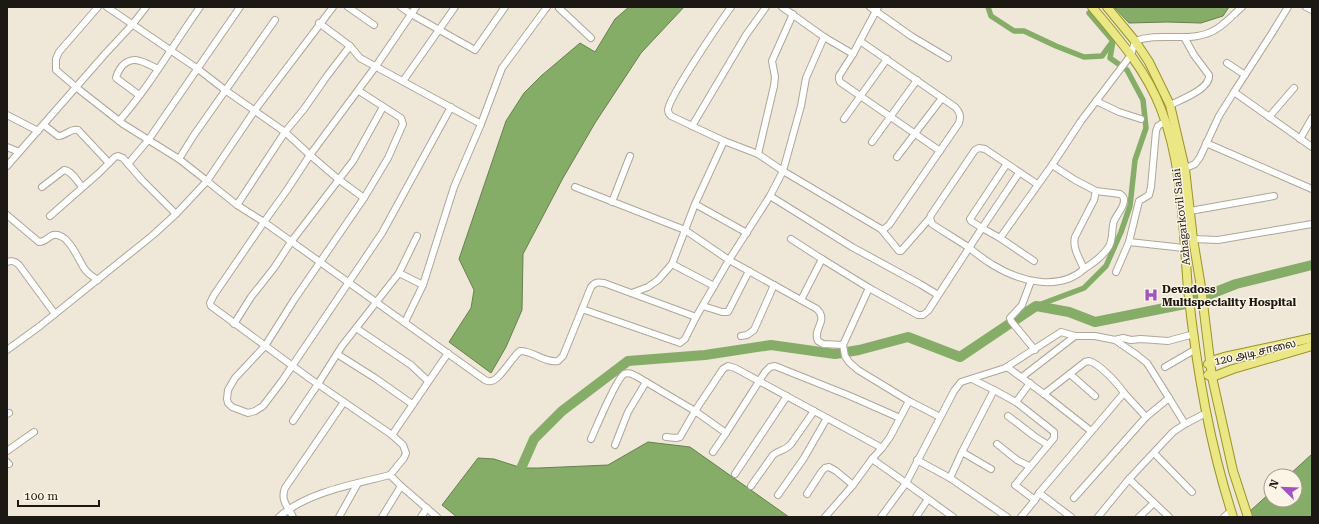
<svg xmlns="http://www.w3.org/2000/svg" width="1319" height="524" font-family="'Roboto Serif','Noto Sans Tamil',serif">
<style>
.water{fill:#85ad67;stroke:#66814e}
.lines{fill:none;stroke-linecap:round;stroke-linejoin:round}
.canal{stroke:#85ad67;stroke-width:5.5}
.river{stroke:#85ad67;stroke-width:10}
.minor-casing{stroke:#aea698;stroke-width:8}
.major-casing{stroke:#999428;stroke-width:10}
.minor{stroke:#fff;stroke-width:6}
.major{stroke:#ebe784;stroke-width:8}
.labels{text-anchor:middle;stroke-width:3;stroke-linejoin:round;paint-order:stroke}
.street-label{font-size:11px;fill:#1c1914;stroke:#fcf4e5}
.poi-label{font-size:11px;font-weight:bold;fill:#1c1914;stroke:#fcf4e5;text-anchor:start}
</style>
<rect width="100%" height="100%" fill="#efe7d8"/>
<g class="water">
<path d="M629,7H684L641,53L595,123L563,178L523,254L522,310L506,347L491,373L449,342L471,308L474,290L459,259L506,121L524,93L541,76L580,43L595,52L615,19Z"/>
<path d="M1114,7H1229L1223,16L1201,23L1167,22L1129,23Z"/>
<path d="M648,442L690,447L789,517H457L442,505L478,458L494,459L522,468H539L608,465Z"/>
<path d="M1312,454V517H1250L1249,512L1271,492V500H1295V476H1288Z"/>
</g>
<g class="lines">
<g class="canal">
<path d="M988,7L991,16L1014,31H1024L1056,46L1084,57L1102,56L1113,41L1089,13L1096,8"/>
<path d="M1036,306L1084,288L1106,266L1121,232L1130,206L1135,160L1146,128L1143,100L1127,70L1110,58L1113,41"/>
</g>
<path class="river" d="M520,479L519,473L534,439L562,411L628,361L705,355L771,345L835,354L859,350L908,337L960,357L1036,306L1069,312L1095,322L1185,304L1236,284L1312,265"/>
<defs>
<g id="minor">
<path d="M107,7L198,69L225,90L285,132L310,155L338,179L364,198L388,158L403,124L401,118L359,91"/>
<path d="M333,7L255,110L207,181L237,205L264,222L214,295L210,303L211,306L309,378L392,435L403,445L406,453L404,458L390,475L401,486L437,517"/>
<path d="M348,7L374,25"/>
<path d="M401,7L411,14L475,50L505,7"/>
<path d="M416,7L376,66L310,155L287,190L264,222L485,380C487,381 489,382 491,381C499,381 512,357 520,351C534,351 544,363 558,361L563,356L591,287C595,282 598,282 604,283L696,317"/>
<path d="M731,7C721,21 668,98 668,110C668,113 669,114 671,116L724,141L758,154L783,171L881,229H884L889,225L959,123C961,116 960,112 955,107L860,41"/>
<path d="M782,7L824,37"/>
<path d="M870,7L911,36L948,58"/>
<path d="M1306,7L1312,10"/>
<path d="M559,8L591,38"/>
<path d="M319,23L350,46L360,58L481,124"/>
<path d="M853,54L839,76V79L840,82L940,151"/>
<path d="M1227,63L1245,75"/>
<path d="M403,81L455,7"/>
<path d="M1234,92L1272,33L1288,7"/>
<path d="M139,95L116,78C117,73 119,70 122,66C134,54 145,63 158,69"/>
<path d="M1096,101L1119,112L1141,119"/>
<path d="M1170,105C1180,100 1211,89 1209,75L1194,55L1184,37"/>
<path d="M7,115L38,131"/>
<path d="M1269,117L1294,88"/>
<path d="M844,119L887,59"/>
<path d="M119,121C150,86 173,45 200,7"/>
<path d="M44,125L58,136C66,136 70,128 78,130L109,163"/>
<path d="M692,126L746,35L766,7"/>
<path d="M1300,139L1312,118"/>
<path d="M872,142L917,80"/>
<path d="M1206,143L1312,189"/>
<path d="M7,147L19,152"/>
<path d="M758,154L774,86L775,77L772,61L793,14"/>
<path d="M897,157L942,98"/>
<path d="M179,159L194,135L275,20"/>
<path d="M128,164L149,139L240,7"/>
<path d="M1006,165L970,219L971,221L982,228L1019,173"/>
<path d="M7,166L105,54L132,25L146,7"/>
<path d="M1181,170L1195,164L1200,157L1219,116L1234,92L1312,147"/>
<path d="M1037,184L985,149L979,148L975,150L931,215L930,218L932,224C944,232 956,239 968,247C976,253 984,260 993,265C1019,281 1059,292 1084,269C1080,259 1072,248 1075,237L1094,200L1096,191L1075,180L1052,165"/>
<path d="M42,187L64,170C72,171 77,181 82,187"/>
<path d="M575,187L685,230L729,260L770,196L783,171L801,106L806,78L824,37L853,54L878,7"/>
<path d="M770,196L852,247L920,284L938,295"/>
<path d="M364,198L294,300L265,346L235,378L228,390L227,399L228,403L232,407L248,413L255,411L263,406L282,381L382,233L451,107"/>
<path d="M612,202L630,156"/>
<path d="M695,204L747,233"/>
<path d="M237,205L285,132L304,109L327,76L350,46"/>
<path d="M1190,211L1274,196"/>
<path d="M7,215L39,242C45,242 48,237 53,235C68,232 78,259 84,268C87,273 93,277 98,280"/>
<path d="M50,216L99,173L115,157L118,156L123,158L142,180L176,214"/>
<path d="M881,229L899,251H901L930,218"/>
<path d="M1000,238L1034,261"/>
<path d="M791,239L822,259"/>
<path d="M1193,239L1218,240L1312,224"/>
<path d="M1129,242L1184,248"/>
<path d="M7,262C12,260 15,261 19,265L55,314"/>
<path d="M672,264L714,286"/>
<path d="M1084,269C1093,263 1102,257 1108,248C1114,240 1111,230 1114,221C1117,214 1123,209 1124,201C1124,197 1123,196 1120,194L1096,191"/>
<path d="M1116,272L1129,242L1139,201L1149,195L1151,187L1156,131L1158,126L1166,121"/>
<path d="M399,273L423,285"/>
<path d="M1031,281L1022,305L1010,318L1011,321L1035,350"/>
<path d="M632,293L648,287L658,280L672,264L695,204L724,141"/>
<path d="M801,300L822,259L869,288"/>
<path d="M703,306L722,312H728L749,271"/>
<path d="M582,309L680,343L685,339L696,317L729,260L817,309C829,321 812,329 818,341L823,344L843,345L845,356L849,362L858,370L909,401"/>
<path d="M405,322L423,285L454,187L481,124L502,68L547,7"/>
<path d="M234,324L251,297L274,268L291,242L353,161L383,107"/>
<path d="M356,328L411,365L428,381"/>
<path d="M741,336L747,335L754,330L774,285"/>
<path d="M1115,340L1137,355L1147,363L1169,398"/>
<path d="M843,345L869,288L918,315H923L928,311L982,228L1000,238L1052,165L1081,121L1131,55L1135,41C1162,31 1194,45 1218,28C1227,22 1234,14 1242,7"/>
<path d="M7,350L40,326L153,235L176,214L207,181L179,159L123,124L77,88L56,70V59L59,52L98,7"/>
<path d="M337,354L375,378L412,404"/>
<path d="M1007,367L1044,394L1085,362L1089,361C1100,364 1118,384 1124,393"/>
<path d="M1165,367L1196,349"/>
<path d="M1070,374L1095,396"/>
<path d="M1022,377L1075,336"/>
<path d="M994,390L1016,402L1054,432V438L1015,485L1035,500L1021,517"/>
<path d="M1044,394L1091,431"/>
<path d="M1016,402L1030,383"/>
<path d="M7,414L9,413"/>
<path d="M1008,416L1034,436L1048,445"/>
<path d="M293,421L318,384L342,346L399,273L417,236"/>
<path d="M392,435L448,353"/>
<path d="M666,437L676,438L680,437L695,411L726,433L765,372L770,367L775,366L850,396L900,418"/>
<path d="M591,439C596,428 616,379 624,374C628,372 632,374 636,376L695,411L723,369L728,366L735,368L882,448L872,459L906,483L881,517"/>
<path d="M997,444L1017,460L1029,466"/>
<path d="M615,445L628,412L646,382"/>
<path d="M882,448L890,437L909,401L940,417"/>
<path d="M7,451L34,432"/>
<path d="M713,452L726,433"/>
<path d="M962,452L991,469"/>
<path d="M1154,453L1192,492"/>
<path d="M917,460L950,478L1007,517"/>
<path d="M7,462L9,464"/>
<path d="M735,474L787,396"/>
<path d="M950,478L962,452L994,390L972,379"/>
<path d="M1129,479L1169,517"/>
<path d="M751,486L773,455C779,450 785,451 791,444L814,411"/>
<path d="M1039,493L1071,517"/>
<path d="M807,494L822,471L825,468L829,467L836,471L853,485"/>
<path d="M778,495L804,458L827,418"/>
<path d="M1074,498L1146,417"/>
<path d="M1035,500L1039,493L1124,393L1146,417L1169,398L1185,424"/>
<path d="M279,517C307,492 355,484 390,475"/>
<path d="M293,517C288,507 280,500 285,488L344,402"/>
<path d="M339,517L358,483"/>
<path d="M382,517L401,486"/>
<path d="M421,517L427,508"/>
<path d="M825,517L853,485L872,459"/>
<path d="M916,517L928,499"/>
<path d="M953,517L906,483L954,391L961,382L1005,368L1061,332L1075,336H1095L1115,340L1123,338L1131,340L1141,339L1168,341L1194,334"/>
<path d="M1098,517L1129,479L1173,432L1185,424L1206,413"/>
<path d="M1139,517L1154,503"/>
<path d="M1224,517L1231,511"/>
</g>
<g id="major">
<path d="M1092,7C1119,39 1146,70 1161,109C1183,164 1183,231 1188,289C1196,366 1209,443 1233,517"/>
<path d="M1107,7L1135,41L1149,62L1170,105L1185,169L1193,239L1201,287L1212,377L1233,471L1248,517"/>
<path d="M1208,364L1211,361L1224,357L1312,338"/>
<path d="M1208,375L1212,377L1233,369L1312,346"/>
</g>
</defs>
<use href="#minor" class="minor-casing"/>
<use href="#major" class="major-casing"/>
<use href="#minor" class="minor"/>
<use href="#major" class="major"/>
</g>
<defs>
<symbol id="hospital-bare" viewBox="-9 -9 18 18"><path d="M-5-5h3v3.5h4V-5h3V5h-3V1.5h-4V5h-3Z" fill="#a352c1" stroke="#fcf4e5" stroke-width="2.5" paint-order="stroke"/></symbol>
</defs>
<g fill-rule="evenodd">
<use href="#hospital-bare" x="1141" y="285" width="20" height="20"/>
</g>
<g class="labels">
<g class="street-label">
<text transform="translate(1181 217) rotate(-96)" y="4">Azhagarkovil Salai</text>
<text transform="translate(1255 352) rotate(-13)" y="4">120 அடி சாலை</text>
</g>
<g class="poi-label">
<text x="1162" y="293">Devadoss<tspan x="1162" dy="13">Multispeciality Hospital</tspan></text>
</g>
</g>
<rect width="1319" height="524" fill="none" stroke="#1c1914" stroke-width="16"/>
<g transform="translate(1283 488) rotate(293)"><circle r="19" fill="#fcf4e5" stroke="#a29c91"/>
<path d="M0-3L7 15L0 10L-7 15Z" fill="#a352c1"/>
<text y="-6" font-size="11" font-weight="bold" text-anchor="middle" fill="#1c1914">N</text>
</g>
<path d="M18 500v6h81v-6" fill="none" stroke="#1c1914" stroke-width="2"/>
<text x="24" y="500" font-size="12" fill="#1c1914" stroke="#fcf4e5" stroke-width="3" paint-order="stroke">100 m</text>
</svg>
